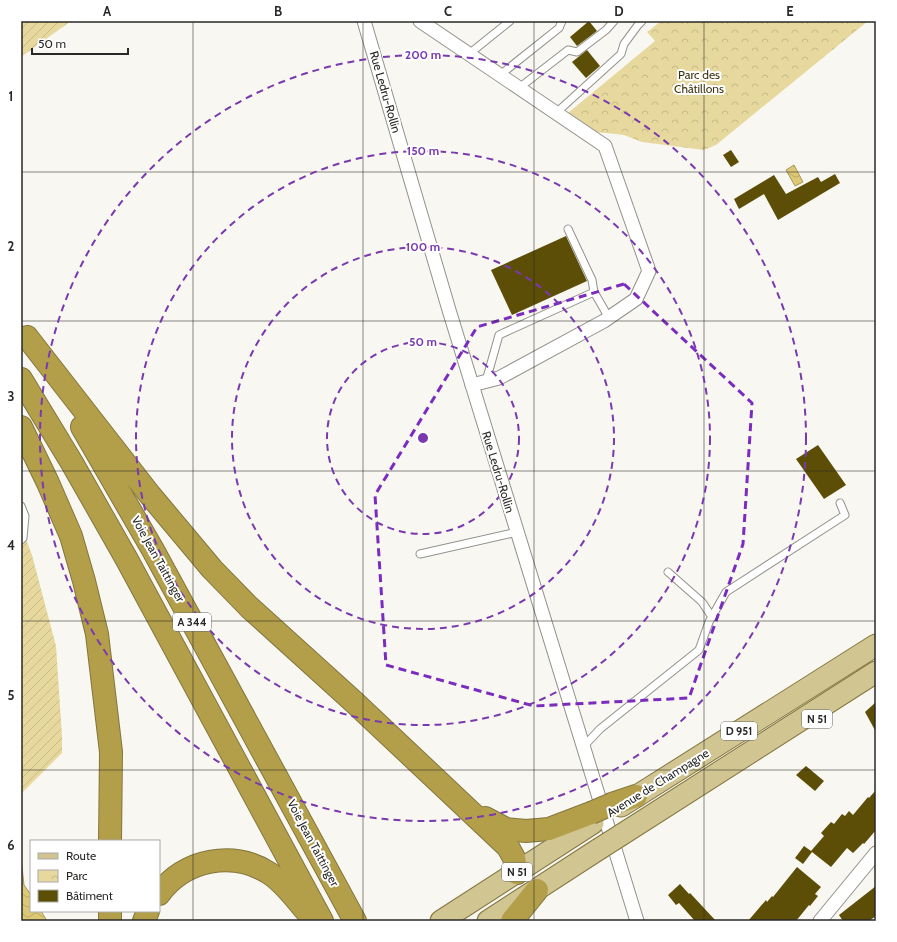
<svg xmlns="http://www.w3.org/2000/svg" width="897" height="942" font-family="Cabin,sans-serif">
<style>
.park{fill:url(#park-crowns)}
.garden{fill:url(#garden-furrows)}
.water{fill:url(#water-waves);stroke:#a6985e}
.building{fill:#5d4e07}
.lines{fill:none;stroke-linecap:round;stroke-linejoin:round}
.service-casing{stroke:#92918c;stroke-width:9}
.minor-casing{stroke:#92918c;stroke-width:15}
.primary-casing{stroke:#83763e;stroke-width:23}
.motorway-casing{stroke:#83763e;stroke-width:24}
.service{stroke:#fff;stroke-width:7}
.minor{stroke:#fff;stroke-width:13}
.primary{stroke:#d1c592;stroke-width:21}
.motorway{stroke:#b39f4a;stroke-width:22}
.primary-bridge-casing{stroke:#83763e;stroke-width:23;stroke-linecap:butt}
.motorway-bridge-casing{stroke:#83763e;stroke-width:24;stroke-linecap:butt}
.primary-bridge{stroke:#d1c592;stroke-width:21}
.motorway-bridge{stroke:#b39f4a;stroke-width:22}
.marked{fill:none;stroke:#7b2cbf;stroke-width:3;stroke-dasharray:8 5;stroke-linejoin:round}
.grid{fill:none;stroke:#292927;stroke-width:1;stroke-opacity:0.55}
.ring{fill:none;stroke:#7a39ae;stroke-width:2;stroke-dasharray:7 5}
.labels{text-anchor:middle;stroke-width:4;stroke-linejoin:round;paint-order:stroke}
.shield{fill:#fff;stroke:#696968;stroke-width:1}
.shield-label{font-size:11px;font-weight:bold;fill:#292927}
.park-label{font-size:12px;fill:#3d3510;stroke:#fff}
.street-label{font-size:12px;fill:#292927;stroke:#fff}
.centre{fill:#7a39ae;stroke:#fff;stroke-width:2}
.ring-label{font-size:12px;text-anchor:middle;font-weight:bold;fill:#7a39ae;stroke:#fff;stroke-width:4;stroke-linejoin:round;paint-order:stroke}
.neatline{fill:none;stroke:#292927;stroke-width:1.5}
.grid-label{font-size:13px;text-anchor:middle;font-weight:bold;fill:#292927}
</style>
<defs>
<pattern id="park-crowns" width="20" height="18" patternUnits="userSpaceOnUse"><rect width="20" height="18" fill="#e7d99e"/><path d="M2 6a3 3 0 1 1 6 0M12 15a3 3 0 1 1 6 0" fill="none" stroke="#c6ba88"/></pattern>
<pattern id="garden-furrows" width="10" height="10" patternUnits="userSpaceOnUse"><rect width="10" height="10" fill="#e7d99e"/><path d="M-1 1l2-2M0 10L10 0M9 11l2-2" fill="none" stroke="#c6ba88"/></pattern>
<pattern id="water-waves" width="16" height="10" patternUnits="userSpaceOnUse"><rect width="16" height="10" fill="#dcc875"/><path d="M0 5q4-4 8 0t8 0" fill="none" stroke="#bdac65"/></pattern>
</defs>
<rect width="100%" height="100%" fill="#f9f7f2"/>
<path class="park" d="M661,21H868L716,145L704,150L642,142L624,135L596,132L568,113L655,41L647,32Z"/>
<g class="garden">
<path d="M21,21H71L21,57Z"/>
<path d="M21,526L32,555L56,646L62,736V753L21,794Z"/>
</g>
<g class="water">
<path d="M794,165L803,182L795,186L786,170Z"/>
<path d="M21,858L24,885L31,895V911H41L47,921H21Z"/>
</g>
<g class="building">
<path d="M589,21L597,31L577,46L570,37Z"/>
<path d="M587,50L600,66L586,78L572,62Z"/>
<path d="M731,150L739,162L731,167L723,155Z"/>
<path d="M835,174L840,183L778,220L764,194L739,209L734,199L774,175L786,194L818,177L821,182Z"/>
<path d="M566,236L587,281L512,315L491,270Z"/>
<path d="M818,445L846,485L824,499L796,459Z"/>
<path d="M876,702V732L865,712Z"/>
<path d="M806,766L824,781L815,791L796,775Z"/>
<path d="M876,790V830L864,844L863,843L853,853L847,848L831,867L812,852L803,864L795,858L804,846L811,851L824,836L821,833L831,822L834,824L842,814L845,816L849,811L853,815L868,797L869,798Z"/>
<path d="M797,867L821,887L815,894L818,896L810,906L809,905L796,921H748L766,900L767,902L772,896L773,897Z"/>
<path d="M680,884L689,894L690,893L716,921H695L679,903L676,905L668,895Z"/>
<path d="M876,886V916L869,921H843L839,915Z"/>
</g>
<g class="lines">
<defs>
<g id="service">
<path d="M469,54L510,21"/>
<path d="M500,75L559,28L562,21"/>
<path d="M519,88L568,50L577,52L606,30L614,21"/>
<path d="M556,113L621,54L624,44L638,25L642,21"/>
<path d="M568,229L592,280L594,292"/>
<path d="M486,381L499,335L594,292L609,318"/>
<path d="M21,506L25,516L23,538L21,540"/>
<path d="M420,554L517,532"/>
<path d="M668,572L702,602L712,617"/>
<path d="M583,747L600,729L699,650L709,622L726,592L845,515L840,503"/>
</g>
<g id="minor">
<path d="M364,21L449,310L637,921"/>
<path d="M420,21L605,146L649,271L636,299L604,321L499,378L472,385"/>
<path d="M820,921L876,853"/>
</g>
<g id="primary">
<path d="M621,806L876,645"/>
<path d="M621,835L876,672"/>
<path d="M441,921L593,823"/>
<path d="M488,921L599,849"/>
</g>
<g id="motorway">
<path d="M27,337L150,495L212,569L249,607L354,702L508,847L514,858L517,873"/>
<path d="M21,379L72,463L126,558L322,921"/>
<path d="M21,427L48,483L71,536L84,581L97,634L111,752L110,841"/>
<path d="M82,427L153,550L355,921"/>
<path d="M612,804L636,796"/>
<path d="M485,818L506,829L526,831L549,829L591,813"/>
<path d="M159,894C185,859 233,850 269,873C285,883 296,900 308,913"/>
<path d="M110,921V911"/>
<path d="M144,921L148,911"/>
<path d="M512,921L537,890"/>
</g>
</defs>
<use href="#service" class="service-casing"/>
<use href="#minor" class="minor-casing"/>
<use href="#primary" class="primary-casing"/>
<use href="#motorway" class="motorway-casing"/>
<use href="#service" class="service"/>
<use href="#minor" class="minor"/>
<use href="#primary" class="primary"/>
<use href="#motorway" class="motorway"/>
<defs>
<path id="primary-bridge" d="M599,849L621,835"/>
<path id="motorway-bridge" d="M591,813L612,804"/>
</defs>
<use href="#primary-bridge" class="primary-bridge-casing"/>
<use href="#motorway-bridge" class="motorway-bridge-casing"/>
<use href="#primary-bridge" class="primary-bridge"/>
<use href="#motorway-bridge" class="motorway-bridge"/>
</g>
<path class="marked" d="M624,284L752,403L743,544L689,698L534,706L386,665L375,495L477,327Z"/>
<path class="grid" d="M193,21V921M363,21V921M534,21V921M704,21V921M21,172H876M21,321H876M21,471H876M21,621H876M21,770H876"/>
<g class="ring">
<circle cx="423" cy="438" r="96"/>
<circle cx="423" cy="438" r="191"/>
<circle cx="423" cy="438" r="287"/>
<circle cx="423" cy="438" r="383"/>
</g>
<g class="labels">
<g class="shield">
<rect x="173" y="613" width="38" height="18" rx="3"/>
<rect x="802" y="710" width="30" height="18" rx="3"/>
<rect x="721" y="722" width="36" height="18" rx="3"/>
<rect x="502" y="863" width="30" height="18" rx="3"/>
</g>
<g class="shield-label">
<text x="192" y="626">A 344</text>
<text x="817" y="723">N 51</text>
<text x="739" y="735">D 951</text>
<text x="517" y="876">N 51</text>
</g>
<g class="park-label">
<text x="699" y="79">Parc des<tspan x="699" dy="14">Châtillons</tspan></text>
</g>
<g class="street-label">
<text transform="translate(385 92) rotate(74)" y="4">Rue Ledru-Rollin</text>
<text transform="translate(498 472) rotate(73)" y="4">Rue Ledru-Rollin</text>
<text transform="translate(158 559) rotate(61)" y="4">Voie Jean Taittinger</text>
<text transform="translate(658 783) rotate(-32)" y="4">Avenue de Champagne</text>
<text transform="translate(313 843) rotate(62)" y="4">Voie Jean Taittinger</text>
</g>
</g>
<circle cx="423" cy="438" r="6" class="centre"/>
<g class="ring-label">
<text x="423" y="59">200 m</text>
<text x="423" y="155">150 m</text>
<text x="423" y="251">100 m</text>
<text x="423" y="346">50 m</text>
</g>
<rect width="897" height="942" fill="none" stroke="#ffffff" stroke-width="44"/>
<rect x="30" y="840" width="130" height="72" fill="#ffffff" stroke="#a9a9a9"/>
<rect x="38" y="853" width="20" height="6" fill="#d1c592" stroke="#a9a9a9"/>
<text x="66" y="860" font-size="12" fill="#292927">Route</text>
<rect x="38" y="870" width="20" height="12" fill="url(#park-crowns)" stroke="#a9a9a9"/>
<text x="66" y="880" font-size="12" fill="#292927">Parc</text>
<rect x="38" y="890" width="20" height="12" fill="#5d4e07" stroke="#a9a9a9"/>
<text x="66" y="900" font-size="12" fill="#292927">Bâtiment</text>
<path d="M32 48v6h96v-6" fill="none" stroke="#292927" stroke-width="2"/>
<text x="38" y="48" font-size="12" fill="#292927" stroke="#ffffff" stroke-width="3" paint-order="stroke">50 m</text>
<rect x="22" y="22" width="853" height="898" class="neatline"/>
<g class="grid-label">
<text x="107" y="16">A</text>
<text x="278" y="16">B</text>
<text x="448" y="16">C</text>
<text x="619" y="16">D</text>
<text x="790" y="16">E</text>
<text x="11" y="101">1</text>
<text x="11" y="251">2</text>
<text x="11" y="401">3</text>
<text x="11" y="550">4</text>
<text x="11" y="700">5</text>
<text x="11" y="850">6</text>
</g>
</svg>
